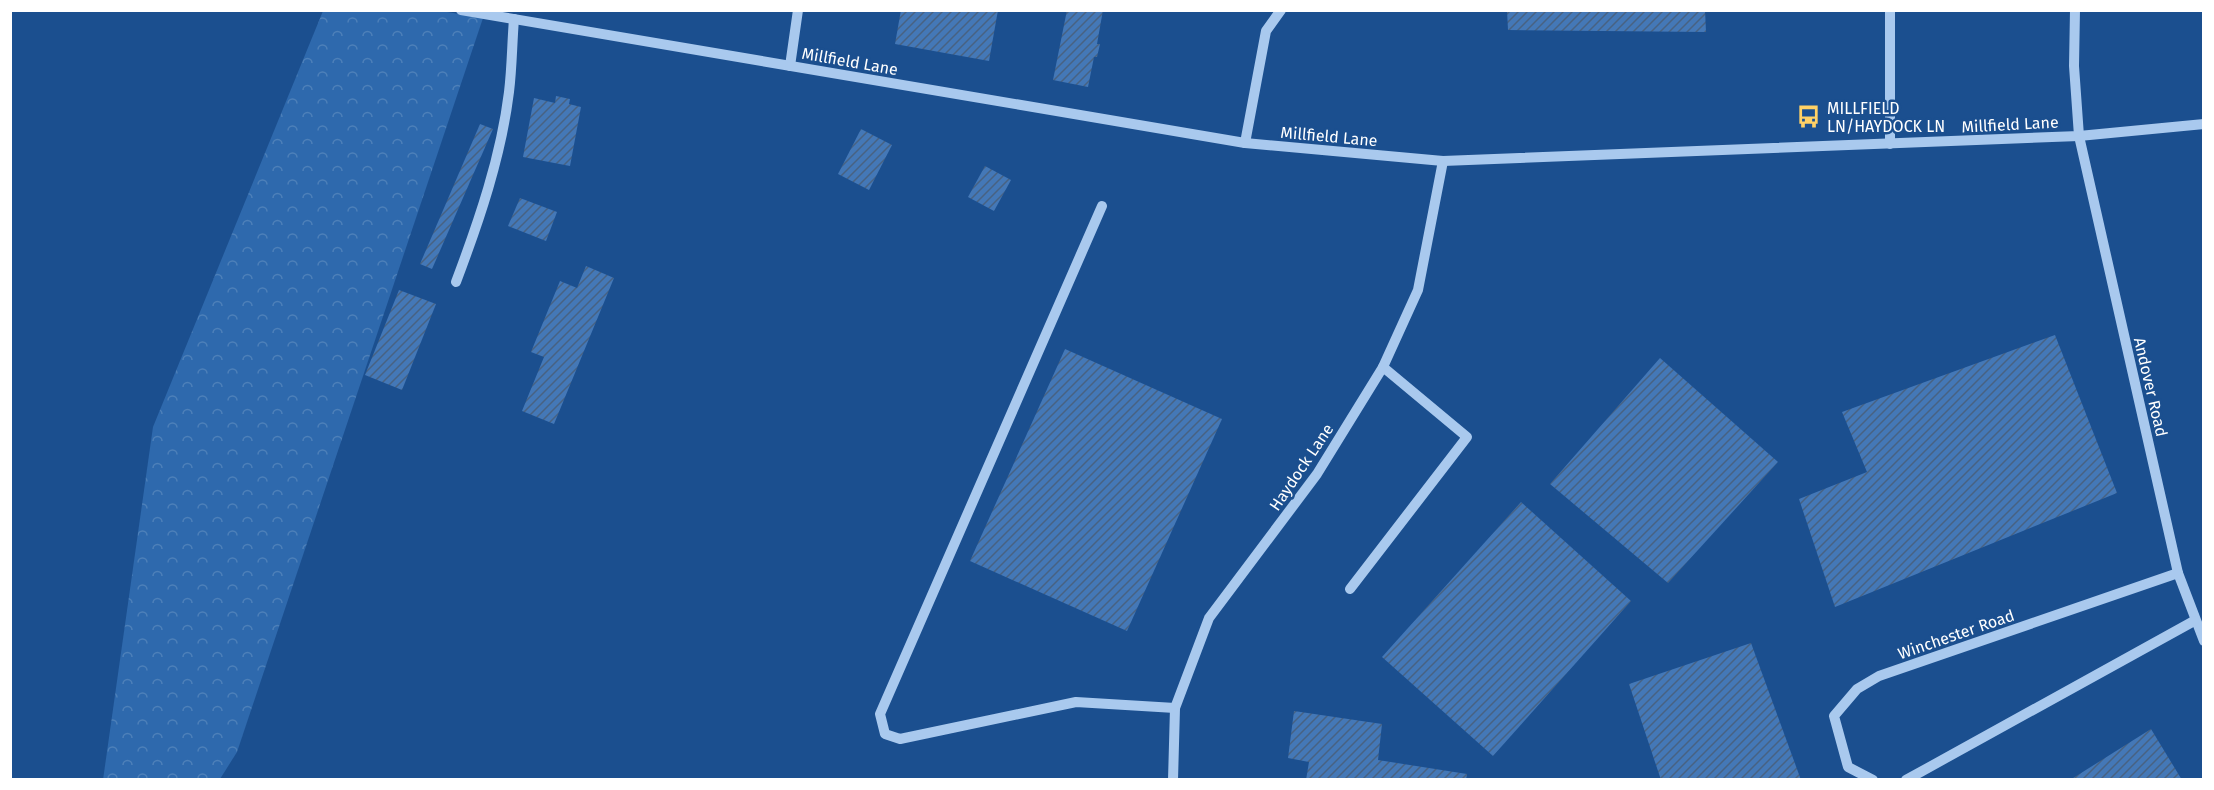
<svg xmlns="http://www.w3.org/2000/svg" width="2214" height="790" font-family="'Fira Sans',sans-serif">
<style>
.forest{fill:url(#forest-crowns)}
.building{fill:url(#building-hatch)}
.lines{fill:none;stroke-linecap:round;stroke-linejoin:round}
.minor{stroke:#a9c9ee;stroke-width:10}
.labels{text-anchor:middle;stroke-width:5;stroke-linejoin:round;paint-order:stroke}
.street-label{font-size:16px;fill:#fff;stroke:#1b4f8f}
.poi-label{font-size:16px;fill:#fff;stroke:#1b4f8f;text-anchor:start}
</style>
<defs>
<pattern id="forest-crowns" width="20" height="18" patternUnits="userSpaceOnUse" patternTransform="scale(1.5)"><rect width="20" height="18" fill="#2e69ad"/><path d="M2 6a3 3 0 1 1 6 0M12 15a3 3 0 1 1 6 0" fill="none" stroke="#4d80b9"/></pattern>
<pattern id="building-hatch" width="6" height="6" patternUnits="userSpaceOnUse" patternTransform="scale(1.5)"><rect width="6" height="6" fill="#4478b7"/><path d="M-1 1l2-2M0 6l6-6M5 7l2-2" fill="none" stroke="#486282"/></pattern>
</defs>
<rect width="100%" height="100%" fill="#1b4f8f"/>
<path class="forest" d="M323,11H441L483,18L237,752L220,779L103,780L153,427Z"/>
<g class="building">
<path d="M901,10H998L989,61L895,44Z"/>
<path d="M1067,10H1103L1097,44H1100L1097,57H1094L1088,87L1053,80Z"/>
<path d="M1507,10H1705L1706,32L1508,30Z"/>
<path d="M556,96L570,99L569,104L581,107L570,166L523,157L534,98L555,103Z"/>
<path d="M480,124L493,129L432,269L420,264Z"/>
<path d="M861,129L892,145L869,190L838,174Z"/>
<path d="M985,166L1011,180L994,211L968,197Z"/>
<path d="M520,198L557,212L546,241L508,226Z"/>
<path d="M586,266L614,278L554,424L522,411L544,357L531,352L560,281L577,288Z"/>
<path d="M399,290L436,304L402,390L365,375Z"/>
<path d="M2055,335L2117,493L1835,607L1799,499L1867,472L1842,412Z"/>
<path d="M1065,349L1222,419L1127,631L970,561Z"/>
<path d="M1660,358L1778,462L1668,583L1550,484Z"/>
<path d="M1521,502L1631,601L1493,756L1382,657Z"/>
<path d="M1751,643L1801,780H1661L1629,684Z"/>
<path d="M1294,711L1382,724L1378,760L1467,774L1466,780H1306L1309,762L1288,758Z"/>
<path d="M2151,729L2182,780H2070Z"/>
</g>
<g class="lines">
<g class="minor">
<path d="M461,10L1245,143L1443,161L2079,136L2204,124"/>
<path d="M2075,10L2074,66L2079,136L2178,573L2204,641"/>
<path d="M790,66L798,10"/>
<path d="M1245,143L1266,31L1281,10"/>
<path d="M1890,144V10"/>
<path d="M1102,206L880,714L885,734L900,739L1076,702L1175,708"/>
<path d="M456,282C479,221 501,157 509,92C512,68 512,43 514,19"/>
<path d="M1350,589L1467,437L1383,367"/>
<path d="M1173,780L1175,708L1209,618L1317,474L1383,367L1418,290L1443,161"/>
<path d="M1873,780L1848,767L1834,716L1857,689L1879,676L2178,573"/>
<path d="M1906,780L2194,621"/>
</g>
</g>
<defs>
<symbol id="bus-bare" viewBox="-9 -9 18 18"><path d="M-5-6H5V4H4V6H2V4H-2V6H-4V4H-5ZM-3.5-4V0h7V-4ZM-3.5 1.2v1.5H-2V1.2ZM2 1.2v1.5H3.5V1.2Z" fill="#ffd166" stroke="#1b4f8f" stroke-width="2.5" paint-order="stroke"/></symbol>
</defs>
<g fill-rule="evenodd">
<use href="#bus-bare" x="1792" y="100" width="33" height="33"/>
</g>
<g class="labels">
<g class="street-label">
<text transform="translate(850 61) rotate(10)" y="6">Millfield Lane</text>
<text transform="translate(2010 124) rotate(-3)" y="6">Millfield Lane</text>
<text transform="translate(1329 136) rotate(5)" y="6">Millfield Lane</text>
<text transform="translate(2151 387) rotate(77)" y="6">Andover Road</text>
<text transform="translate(1301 467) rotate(-56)" y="6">Haydock Lane</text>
<text transform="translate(1956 634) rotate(-19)" y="6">Winchester Road</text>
</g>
<g class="poi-label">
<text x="1827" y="114">MILLFIELD<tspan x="1827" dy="18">LN/HAYDOCK LN</tspan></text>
</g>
</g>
<rect width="2214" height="790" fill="none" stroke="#ffffff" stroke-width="24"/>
</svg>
